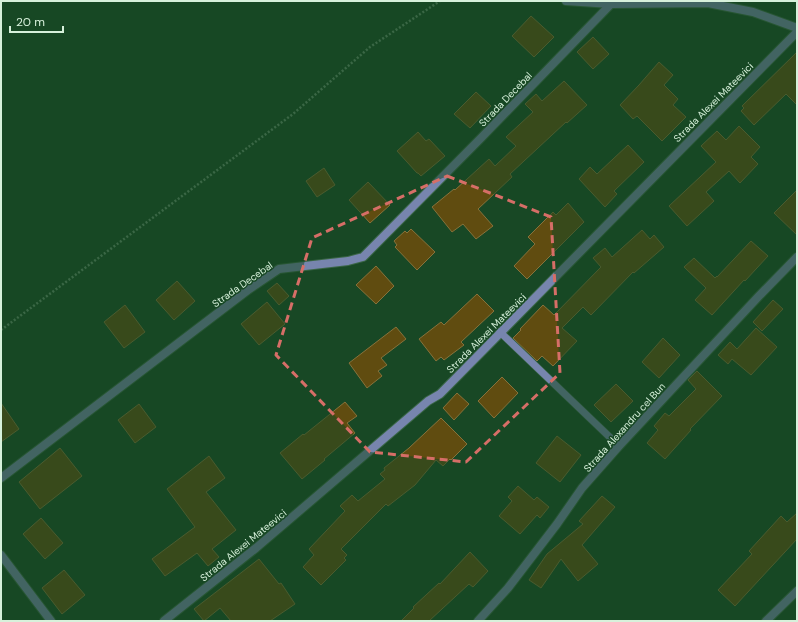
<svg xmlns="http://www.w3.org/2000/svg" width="798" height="622" font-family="'DM Sans',sans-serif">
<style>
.building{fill:#604c10;stroke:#87723b}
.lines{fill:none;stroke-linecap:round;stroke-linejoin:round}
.service-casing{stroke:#3a6646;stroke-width:8}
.minor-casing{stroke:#3a6646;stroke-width:10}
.path{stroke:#658c6e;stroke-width:2.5;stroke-dasharray:2 2;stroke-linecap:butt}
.service{stroke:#7785ae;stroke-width:7}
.minor{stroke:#7785ae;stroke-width:8}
.marked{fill:none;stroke:#d66e67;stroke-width:3;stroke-dasharray:8 5;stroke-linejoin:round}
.labels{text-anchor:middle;stroke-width:3;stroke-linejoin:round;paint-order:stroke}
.street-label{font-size:10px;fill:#d7f1db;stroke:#184825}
</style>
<rect width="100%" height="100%" fill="#184825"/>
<g class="building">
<path d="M531,16L554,37L534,57L512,36Z"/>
<path d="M593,37L609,54L593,69L577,52Z"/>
<path d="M797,52V105L786,94L754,125L741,111L744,108L742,106Z"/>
<path d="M659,62L673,75L664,85L678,99L673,105L686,117L662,141L637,116L633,119L620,105L639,85Z"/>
<path d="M564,81L587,105L567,123L566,122L510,174L512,177L478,209L493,226L476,239L463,224L452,232L432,207L454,189L455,190L489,159L495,166L516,146L506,137L533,112L525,104L536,94L542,101Z"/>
<path d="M476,92L491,106L470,128L454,114Z"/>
<path d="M739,126L760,147L751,157L758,164L740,183L729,171L706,192L714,201L687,226L669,206L716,162L701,146L717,131L726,140Z"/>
<path d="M418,132L426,141L429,139L445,156L421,176L418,173H417L397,151Z"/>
<path d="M628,145L644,162L614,191L617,194L605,207L579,179L590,167L597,174Z"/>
<path d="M324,168L335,185L317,197L306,181Z"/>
<path d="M368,182L390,205L370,223L349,200Z"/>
<path d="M797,190V235L774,213Z"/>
<path d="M568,203L584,222L527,279L514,266L535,244L528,237L553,212L556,215Z"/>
<path d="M411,229L435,252L417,270L395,247L397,245L394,241L405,231L407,233Z"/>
<path d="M642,230L650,239L654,235L664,247L634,273L633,272L591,315L583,307L562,328L577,341L553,366L542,356L537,361L513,338L521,330L520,329L543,305L554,315L601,267L593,258L605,248L612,257Z"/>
<path d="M751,241L768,256L745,281L744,280L712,315L695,300L706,288L684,267L694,258L715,278L717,276V277Z"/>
<path d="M376,266L394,286L376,304L356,285Z"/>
<path d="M177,281L195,301L174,320L156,300Z"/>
<path d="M277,283L289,296L279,305L267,291Z"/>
<path d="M477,294L494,311L461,342L464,345L444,360L441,357L436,361L419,339L441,322L444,325Z"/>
<path d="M773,300L783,309L762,331L753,322Z"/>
<path d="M267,302L285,324L259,345L241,324Z"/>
<path d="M125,305L145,332L124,348L104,322Z"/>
<path d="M396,327L406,339L381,358L387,365L378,371L382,376L367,388L349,363Z"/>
<path d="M756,328L777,347L751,375L732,359L728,364L718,355L730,342L737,349Z"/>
<path d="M663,338L680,355L659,378L642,362Z"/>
<path d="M697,371L722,396L690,429L691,430L665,459L647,443L658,430L654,426L665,413L669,416L696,389L688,380Z"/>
<path d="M502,377L518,393L494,418L478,401Z"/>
<path d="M616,384L633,401L611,422L594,405Z"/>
<path d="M457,393L469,404L454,420L443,408Z"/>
<path d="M345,402L357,416L347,423L355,433L324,459L325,460L302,479L280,453L303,434L304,435Z"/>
<path d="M1,403L19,429L1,442Z"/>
<path d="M139,404L156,427L135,443L118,420Z"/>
<path d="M441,418L467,444L451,460L450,459L443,466L436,460L415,485L388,506L386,504L341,549L347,555L344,558L346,560L321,585L303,567L314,555L309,549L345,511L340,506L352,495L358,501L385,479L380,474L385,470L384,468L409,448Z"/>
<path d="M557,436L581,455L560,482L536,463Z"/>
<path d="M60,448L82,476L40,509L19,482Z"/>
<path d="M209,456L225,478L206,492L236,530L212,549L219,557L208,566L197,553L165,576L152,559L195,527L167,489Z"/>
<path d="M518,486L534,500L537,497L549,507L540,518L537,515L520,534L499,516L512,501L508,497Z"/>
<path d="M602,496L615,507L582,545L598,564L578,581L561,559L541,588L529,580L547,554L583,524L579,521Z"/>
<path d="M797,513V539L735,606L718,590L752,554L749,551L781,516L787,522Z"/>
<path d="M41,518L63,543L45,559L23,534Z"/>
<path d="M470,552L488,571L473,587L469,584L429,621H401L414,608L413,607L439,583L440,584Z"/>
<path d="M259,559L279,584L281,583L295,604L270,621H231L220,608L204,621L194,609Z"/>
<path d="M64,570L85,595L62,614L42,588Z"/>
</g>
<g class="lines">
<defs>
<path id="service" d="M500,332L619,446"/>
<g id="minor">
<path d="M566,1L611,4L708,3L753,12L797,28"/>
<path d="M1,478L248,290L279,269L348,261L363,257L481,138L611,4"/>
<path d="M1,555L51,621"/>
<path d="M164,621L256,548L428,401L440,394L797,32"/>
<path d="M478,621L508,588L557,524L582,488L619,446L758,297L797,257"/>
<path d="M766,621L797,591"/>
</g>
</defs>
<use href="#service" class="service-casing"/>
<use href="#minor" class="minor-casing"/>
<path class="path" d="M1,330L293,114L370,47L440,1"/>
<use href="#service" class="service"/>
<use href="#minor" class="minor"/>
</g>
<path d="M0 0H798V622H0ZM447,176L551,217L560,373L466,462L370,452L276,355L312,238Z" fill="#184825" fill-opacity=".55" fill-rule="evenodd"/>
<path class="marked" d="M447,176L551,217L560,373L466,462L370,452L276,355L312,238Z"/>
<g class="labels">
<g class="street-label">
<text transform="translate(505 99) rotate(-46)" y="4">Strada Decebal</text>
<text transform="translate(713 102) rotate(-45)" y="4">Strada Alexei Mateevici</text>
<text transform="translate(242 284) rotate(-35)" y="4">Strada Decebal</text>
<text transform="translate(486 333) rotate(-45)" y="4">Strada Alexei Mateevici</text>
<text transform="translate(624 427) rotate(-48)" y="4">Strada Alexandru cel Bun</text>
<text transform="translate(243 545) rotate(-39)" y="4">Strada Alexei Mateevici</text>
</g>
</g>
<rect width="798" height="622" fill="none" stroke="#d7f1db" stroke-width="4"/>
<path d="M10 26v6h53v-6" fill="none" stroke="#d7f1db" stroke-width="2"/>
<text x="16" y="26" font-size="12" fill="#d7f1db" stroke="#184825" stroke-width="3" paint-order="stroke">20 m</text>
</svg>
